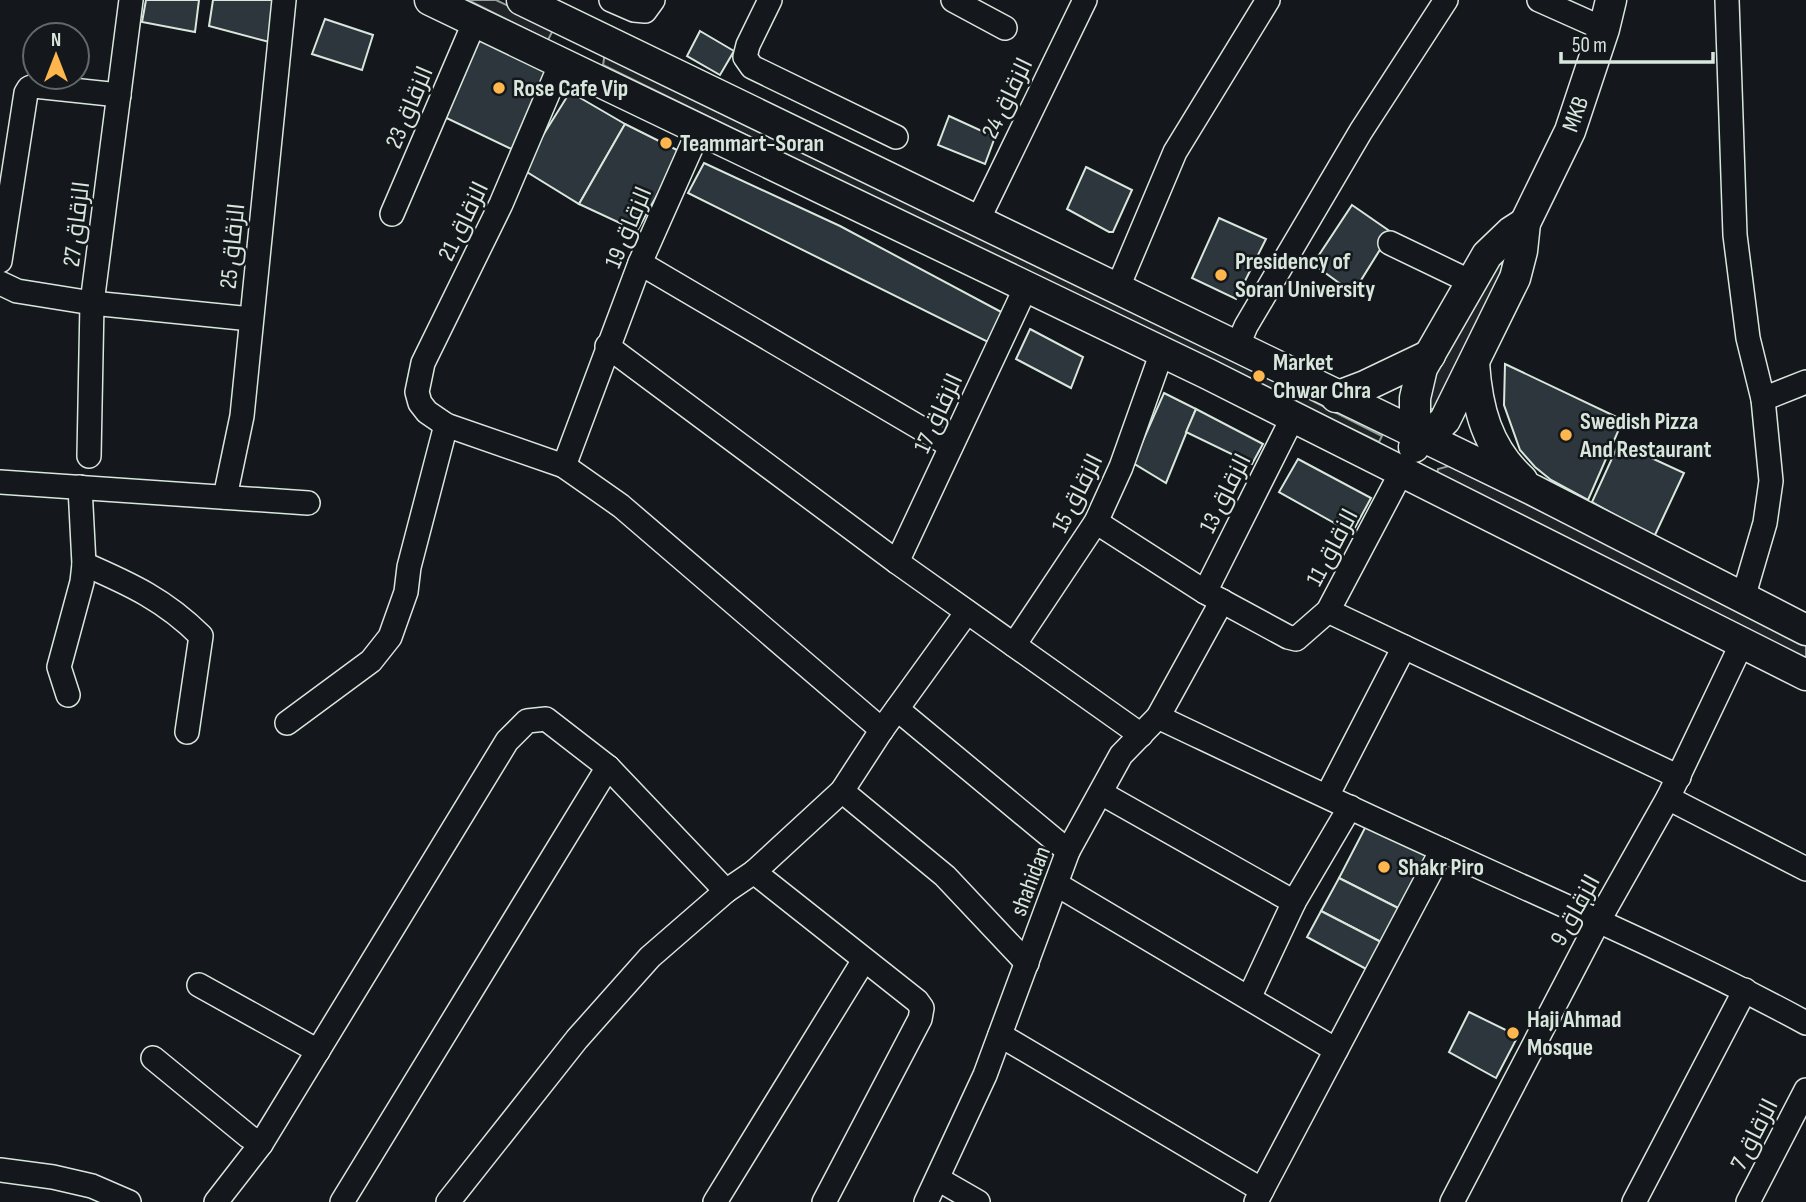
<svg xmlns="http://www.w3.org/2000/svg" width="1806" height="1202" font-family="'Sofia Sans Condensed',Cairo,sans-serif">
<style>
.green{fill:#202428;stroke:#939e99;stroke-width:2}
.building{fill:#2c363c;stroke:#d8e6dc;stroke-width:2}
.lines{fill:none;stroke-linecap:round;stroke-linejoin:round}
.minor-casing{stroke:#d8e6dc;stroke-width:26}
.major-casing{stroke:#d8e6dc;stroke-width:33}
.minor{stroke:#14181c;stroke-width:23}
.major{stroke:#14181c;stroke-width:30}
.poi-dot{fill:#ffb74d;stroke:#14181c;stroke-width:2.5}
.labels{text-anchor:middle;stroke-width:5;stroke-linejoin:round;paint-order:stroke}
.poi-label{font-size:24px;font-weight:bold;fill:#d8e6dc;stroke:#14181c;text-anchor:start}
.street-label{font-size:24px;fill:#d8e6dc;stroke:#14181c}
</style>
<rect width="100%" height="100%" fill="#14181c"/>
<g class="green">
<path d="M468,0H496L554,28L548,40Z"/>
<path d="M605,53L1162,325L1382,436L1379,442L1156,336L603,65Z"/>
<path d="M1500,258L1503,267L1441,409H1427L1424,391Z"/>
<path d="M1449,466L1806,642V661L1437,475L1438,469Z"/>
</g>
<g class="building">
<path d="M146,0H199L195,32L142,22Z"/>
<path d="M213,0H286L277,44L209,26Z"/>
<path d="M325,19L373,35L362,70L312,54Z"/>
<path d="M476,24L561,63L522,154L436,113Z"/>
<path d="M700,31L734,51L720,75L687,56Z"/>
<path d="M570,92L625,124L579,204L522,169Z"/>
<path d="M949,116L995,137L985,164L938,145Z"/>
<path d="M625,124L681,152L637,231L579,204Z"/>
<path d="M704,163L840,226L1005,314L990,343L688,193Z"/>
<path d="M1086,167L1132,190L1113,232H1109L1067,209Z"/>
<path d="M1352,205L1391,232L1353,293L1313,264Z"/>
<path d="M1219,218L1266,239L1236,299L1192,278Z"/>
<path d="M1030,329L1083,357L1071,388L1016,359Z"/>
<path d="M1505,364L1623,420L1588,500L1551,480L1535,467L1520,450L1504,405Z"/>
<path d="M1164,393L1196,409L1166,483L1133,463Z"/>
<path d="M1196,409L1263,444L1252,464L1186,432Z"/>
<path d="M1619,443L1684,473L1654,537L1592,502Z"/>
<path d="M1298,459L1371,498L1352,533L1279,492Z"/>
<path d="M1367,824L1428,855L1400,909L1339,878Z"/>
<path d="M1339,878L1400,909L1381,942L1321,911Z"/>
<path d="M1321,911L1381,942L1368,970L1307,937Z"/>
<path d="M1469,1012L1518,1036L1496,1078L1449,1052Z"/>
</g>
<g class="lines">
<defs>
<g id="minor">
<path d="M611,0L634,10L645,11L653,0"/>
<path d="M770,0L748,45L745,57L752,67L896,137"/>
<path d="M953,0L1005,28"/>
<path d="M1539,0L1604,29"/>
<path d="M1727,0L1735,235L1748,338L1763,399L1771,481L1765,523L1743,598"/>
<path d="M561,63L501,204L423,363L417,392L420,403L427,412L446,425L564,466L621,506L882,730"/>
<path d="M392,214L475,21"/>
<path d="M978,220L1085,0"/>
<path d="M1390,243L1471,282"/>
<path d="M0,261L26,93L29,88L34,86L119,95"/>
<path d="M640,263L951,446"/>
<path d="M0,283L17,291L92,303L251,319"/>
<path d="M1118,287L1175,152L1268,0"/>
<path d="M607,346L897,562L1141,735"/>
<path d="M1237,347L1246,326L1361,131L1446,0"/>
<path d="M1763,399L1806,382"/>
<path d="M89,456L92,303L131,0"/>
<path d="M564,466L640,263L699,130"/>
<path d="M0,482L308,503"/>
<path d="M225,497L242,416L284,0"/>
<path d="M1096,522L1205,592L1288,637L1296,639L1328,611L1402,471"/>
<path d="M897,562L1026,287"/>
<path d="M84,564C130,584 165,600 201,636L187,732"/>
<path d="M1205,592L1293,417"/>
<path d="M1328,611L1679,777"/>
<path d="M1014,645L1096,522L1121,467L1162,352"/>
<path d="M68,695L59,667L82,582L84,564L80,487"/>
<path d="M897,709L1068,851"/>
<path d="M1158,717C1253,762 1347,807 1442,850C1564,906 1688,959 1806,1023"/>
<path d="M287,723L371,661L390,637L406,592L409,567L446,425"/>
<path d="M842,791L945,876L1027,963"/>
<path d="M1101,793L1294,902"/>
<path d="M1327,796L1404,647"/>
<path d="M1668,798L1806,869"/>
<path d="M754,872L917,1001L922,1008L920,1019L824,1202"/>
<path d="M1056,884L1336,1050"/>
<path d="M199,985L318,1051"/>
<path d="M1249,998L1294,902L1350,807"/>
<path d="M1000,1035L1262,1190L1256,1202"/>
<path d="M153,1058L248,1136L261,1144"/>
<path d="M0,1170L53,1177L92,1186L129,1202"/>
<path d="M938,1179L978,1202"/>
<path d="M1262,1190L1442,850"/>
<path d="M216,1202L261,1144L507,741L527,721L546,719L608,767L726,891"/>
<path d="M342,1202L608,767"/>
<path d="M448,1202L577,1039L650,957L726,891L754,872L842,791L881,731L967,612"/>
<path d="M715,1202L864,960"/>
<path d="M926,1202L985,1075L1068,851L1121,755L1158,717L1222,601"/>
<path d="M1452,1202L1599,920L1668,798L1742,643"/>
<path d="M1634,1202L1745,990"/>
<path d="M1748,1202L1806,1090"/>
</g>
<g id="major">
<path d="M430,0L1208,374L1806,675"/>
<path d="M522,0L1533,490L1806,630"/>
<path d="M1474,363C1477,408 1487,448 1522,480"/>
<path d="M1336,397L1365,386L1430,355"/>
<path d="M1419,436L1435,430L1445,420L1515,278L1522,251L1525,223L1570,131L1604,29L1611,0"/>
<path d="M1414,447L1419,436L1415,413V398L1422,368L1487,255L1511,232L1525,223"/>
</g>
</defs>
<use href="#minor" class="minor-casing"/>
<use href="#major" class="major-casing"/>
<use href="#minor" class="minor"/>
<use href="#major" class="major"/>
</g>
<g class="poi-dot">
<circle cx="499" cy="88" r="7"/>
<circle cx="666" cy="143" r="7"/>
<circle cx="1221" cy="275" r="7"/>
<circle cx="1259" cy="376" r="7"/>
<circle cx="1566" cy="435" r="7"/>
<circle cx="1384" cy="867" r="7"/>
<circle cx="1513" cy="1033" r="7"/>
</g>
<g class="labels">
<g class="poi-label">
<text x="513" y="96">Rose Cafe Vip</text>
<text x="680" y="151">Teammart-Soran</text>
<text x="1235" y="269">Presidency of<tspan x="1235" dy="28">Soran University</tspan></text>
<text x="1273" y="370">Market<tspan x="1273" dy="28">Chwar Chra</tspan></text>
<text x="1580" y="429">Swedish Pizza<tspan x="1580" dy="28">And Restaurant</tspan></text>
<text x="1398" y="875">Shakr Piro</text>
<text x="1527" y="1027">Haji Ahmad<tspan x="1527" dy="28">Mosque</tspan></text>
</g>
<g class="street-label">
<text transform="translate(1007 98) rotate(-64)" y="8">الزقاق 24</text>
<text transform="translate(409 107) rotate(-67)" y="8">الزقاق 23</text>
<text transform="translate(1575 114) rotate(-70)" y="8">MKB</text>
<text transform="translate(463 221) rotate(-64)" y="8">الزقاق 21</text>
<text transform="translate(76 224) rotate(-83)" y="8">الزقاق 27</text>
<text transform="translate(628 227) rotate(-67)" y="8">الزقاق 19</text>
<text transform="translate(232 246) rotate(-84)" y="8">الزقاق 25</text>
<text transform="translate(938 413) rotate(-65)" y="8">الزقاق 17</text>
<text transform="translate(1077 493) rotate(-63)" y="8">الزقاق 15</text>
<text transform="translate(1225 493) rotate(-63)" y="8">الزقاق 13</text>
<text transform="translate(1332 547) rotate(-62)" y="8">الزقاق 11</text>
<text transform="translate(1030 881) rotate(-69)" y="8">shahidan</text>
<text transform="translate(1575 910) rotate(-61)" y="8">الزقاق 9</text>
<text transform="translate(1754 1134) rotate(-63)" y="8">الزقاق 7</text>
</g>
</g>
<g transform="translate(56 56)"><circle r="33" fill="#14181c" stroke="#626a69" stroke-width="2"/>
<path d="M0-5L12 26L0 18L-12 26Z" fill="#ffb74d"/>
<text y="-10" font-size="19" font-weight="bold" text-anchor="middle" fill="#d8e6dc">N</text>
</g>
<path d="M1561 52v10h152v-10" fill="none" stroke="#d8e6dc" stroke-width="3.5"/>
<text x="1572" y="52" font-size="21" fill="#d8e6dc" stroke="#14181c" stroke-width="5" paint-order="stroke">50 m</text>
</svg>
